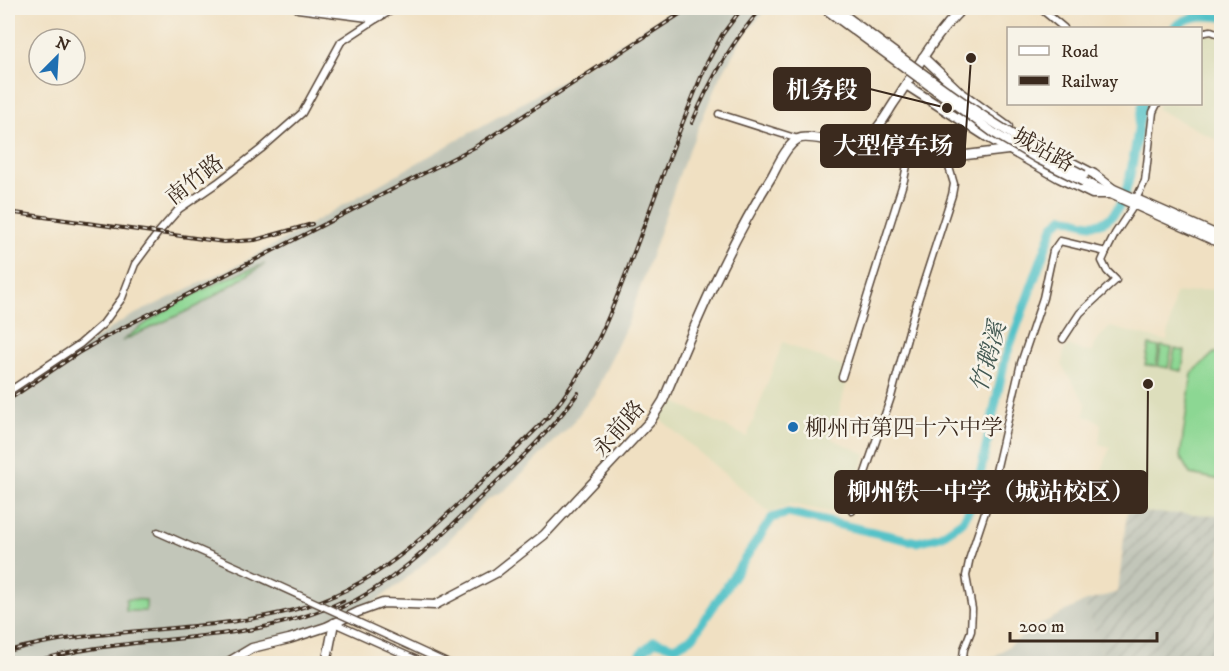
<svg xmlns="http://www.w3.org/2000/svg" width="1229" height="671" font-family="'IM FELL DW Pica','Noto Serif SC',serif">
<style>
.built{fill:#dddebc}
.industrial{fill:url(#industrial-furrows)}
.railway{fill:#c2c6b9}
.grass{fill:#8cd793;stroke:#648058;stroke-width:1.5}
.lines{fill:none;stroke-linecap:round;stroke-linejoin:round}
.river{stroke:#54c2c8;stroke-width:9}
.street-casing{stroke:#564537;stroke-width:9}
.secondary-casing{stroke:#564537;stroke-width:11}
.street{stroke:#fff;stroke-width:6}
.secondary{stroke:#fff;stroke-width:8}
.rail-casing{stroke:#3b2a1e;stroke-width:4}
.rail{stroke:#f7f3e8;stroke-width:1.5;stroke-dasharray:4.5;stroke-linecap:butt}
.street-bridge-casing{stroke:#564537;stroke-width:9;stroke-linecap:butt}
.secondary-bridge-casing{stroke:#564537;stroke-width:11;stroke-linecap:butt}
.street-bridge{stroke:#fff;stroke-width:6}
.secondary-bridge{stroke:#fff;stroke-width:8}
.poi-dot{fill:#1f6fb2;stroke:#f7f3e8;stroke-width:2}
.labels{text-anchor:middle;stroke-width:5;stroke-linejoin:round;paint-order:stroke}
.street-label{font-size:22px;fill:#3b2a1e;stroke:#f7f3e8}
.poi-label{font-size:22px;fill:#3b2a1e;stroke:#f7f3e8;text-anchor:start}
.water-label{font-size:24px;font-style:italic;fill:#425851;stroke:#f7f3e8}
.leader{fill:none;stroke:#3b2a1e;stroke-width:2}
.callout-dot{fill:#3b2a1e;stroke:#f7f3e8;stroke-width:2}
.callout{fill:#3b2a1e;stroke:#3b2a1e;stroke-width:2}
.callout-label{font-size:24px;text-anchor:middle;font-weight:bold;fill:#fff}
</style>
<defs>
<pattern id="industrial-furrows" width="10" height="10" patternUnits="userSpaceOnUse" patternTransform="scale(1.5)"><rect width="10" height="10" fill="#c2c6b9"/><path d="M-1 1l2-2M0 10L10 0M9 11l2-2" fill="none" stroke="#a8aa9f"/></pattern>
</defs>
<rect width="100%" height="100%" fill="#f7f3e8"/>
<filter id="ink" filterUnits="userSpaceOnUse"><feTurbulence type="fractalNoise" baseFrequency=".0167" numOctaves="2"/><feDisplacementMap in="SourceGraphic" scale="12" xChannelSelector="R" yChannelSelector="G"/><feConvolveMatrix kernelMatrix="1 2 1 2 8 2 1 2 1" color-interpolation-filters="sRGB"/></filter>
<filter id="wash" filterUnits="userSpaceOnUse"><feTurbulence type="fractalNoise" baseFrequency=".008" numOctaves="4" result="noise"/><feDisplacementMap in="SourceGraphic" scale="24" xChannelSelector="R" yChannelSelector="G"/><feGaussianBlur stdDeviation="1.35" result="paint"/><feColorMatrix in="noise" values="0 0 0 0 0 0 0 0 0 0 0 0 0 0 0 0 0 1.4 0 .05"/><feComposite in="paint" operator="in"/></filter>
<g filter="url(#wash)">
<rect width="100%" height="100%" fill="#f0e0c2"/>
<g class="built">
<path d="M1206,33L1221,38V142L1157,109L1159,104H1200L1201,35Z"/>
<path d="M1221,288V515L1127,512L1129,506L1091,502L1110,447L1099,444L1101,424L1095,419L1084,416L1086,403L1062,366L1064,349L1069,345L1082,351L1093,352L1095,342L1110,327L1167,341L1175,294Z"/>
<path d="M783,342L850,370L832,439L866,454L846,515L790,504L770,513L658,417L669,399L747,437Z"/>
</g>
<path class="industrial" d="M1127,512L1221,515V663H1106L1084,602L1118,592Z"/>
<g class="railway">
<path d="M675,8H767L742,38L717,83L680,172L629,320L595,393L570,426L505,490L489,498L441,548L402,582L376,601L284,638L252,642L220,663L8,664V396L125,319L242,263L573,74Z"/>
<path d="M1084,602L1106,663H985L1039,625Z"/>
</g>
<g class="grass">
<path d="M265,264L198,306L122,341C165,307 213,282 265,264Z"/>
<path d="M1149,345L1159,347L1156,366L1145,365Z"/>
<path d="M1161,346L1172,348L1168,368L1158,366Z"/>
<path d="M1175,349L1185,351L1182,371L1171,369Z"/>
<path d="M1214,353H1221V480L1190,474L1180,457L1192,373Z"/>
<path d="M126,599L146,600V611H126Z"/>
</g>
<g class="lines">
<g class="river">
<path d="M1174,28C1188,15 1203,15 1222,17"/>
<path d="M641,664V653L655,641L675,647L693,637L772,518L788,513L917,542L941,536L963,521L975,498L1005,359L1054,225L1064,217C1072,219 1085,224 1091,224C1135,227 1134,132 1143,104"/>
</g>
</g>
</g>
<g filter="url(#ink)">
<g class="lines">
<defs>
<g id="street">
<path d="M1040,8L1064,28"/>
<path d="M1200,33L1211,31L1222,35"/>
<path d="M719,114L798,139"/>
<path d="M1136,199L1145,181L1153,112L1157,104"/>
<path d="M1063,339L1080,313L1116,280L1107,271L1102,261L1106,252"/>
<path d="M842,377L904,180L909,155"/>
<path d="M8,392L80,344L103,324L122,298L135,264L158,233L179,209L217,183L261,149L302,113L341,42L376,19"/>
<path d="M852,511L891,397L915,309L952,195L954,184L946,157"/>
<path d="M158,532L248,572"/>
<path d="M334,623L426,664"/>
<path d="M397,640L449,664"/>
<path d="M962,664L964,649L971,631L972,609L966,576L970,557L990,497L1021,363L1043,298L1053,251L1060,241L1106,252L1115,234L1134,205"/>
</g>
<g id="secondary">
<path d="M298,8L376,18L394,8"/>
<path d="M923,57L960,92L1008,127"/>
<path d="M906,85L987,137L1059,178L1092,194H1109"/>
<path d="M854,142L916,156L941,158L1008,150"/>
<path d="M1034,143L1094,174L1112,188"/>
<path d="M1084,182L1222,244"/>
<path d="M1109,187L1222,237"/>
<path d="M225,664L252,648L289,639L326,627L358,612L383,603L435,605L496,573L544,535L651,420L663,401C695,324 727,248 772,176C778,165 786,146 798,139C812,132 845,152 869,136C881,127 888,111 896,100C917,68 935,34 963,8"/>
<path d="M326,664L334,623"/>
</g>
</defs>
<use href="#street" class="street-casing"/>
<use href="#secondary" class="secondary-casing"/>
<use href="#street" class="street"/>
<use href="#secondary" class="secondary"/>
<defs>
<g id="rail">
<path d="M692,123C709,82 732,41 762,8"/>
<path d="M8,212L224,242L255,240L312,224"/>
<path d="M8,400L78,353L120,329L475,147L689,8"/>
<path d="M336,610C395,584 439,538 484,494C517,462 551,431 578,393"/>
<path d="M8,651C96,627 192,633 281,613C364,594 411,549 470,493C496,468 523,443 548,417C594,362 611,313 636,247C659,186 681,123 707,63L722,35L742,8"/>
<path d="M27,664C130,630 245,649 343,601"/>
</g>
</defs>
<use href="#rail" class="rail-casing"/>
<use href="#rail" class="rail"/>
<defs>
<path id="street-bridge" d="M248,572L397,640"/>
<g id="secondary-bridge">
<path d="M824,8L994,133L1038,159L1084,182"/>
<path d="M835,8C915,68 994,130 1084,175"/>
</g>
</defs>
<use href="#street-bridge" class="street-bridge-casing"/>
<use href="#secondary-bridge" class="secondary-bridge-casing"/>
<use href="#street-bridge" class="street-bridge"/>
<use href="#secondary-bridge" class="secondary-bridge"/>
</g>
</g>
<circle class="poi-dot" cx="793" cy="427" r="6"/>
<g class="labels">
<g class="street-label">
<text transform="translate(1044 149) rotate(29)" y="8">城站路</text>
<text transform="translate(194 179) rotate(-38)" y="8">南竹路</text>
<text transform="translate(618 428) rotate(-49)" y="8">永前路</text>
</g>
<g class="poi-label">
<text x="805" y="435">柳州市第四十六中学</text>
</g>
<g class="water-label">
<text transform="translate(988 357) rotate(-74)" y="8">竹鹅溪</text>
</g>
</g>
<path class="leader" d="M947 108L870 89M971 58L965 146M1148 384L1147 492"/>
<g class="callout-dot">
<circle cx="947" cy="108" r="6"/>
<circle cx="971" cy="58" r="6"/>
<circle cx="1148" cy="384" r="6"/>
</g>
<g class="callout">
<rect x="774" y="68" width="96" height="42" rx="6"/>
<rect x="821" y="125" width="144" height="42" rx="6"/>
<rect x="835" y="471" width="312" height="42" rx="6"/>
</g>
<g class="callout-label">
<text x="822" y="98">机务段</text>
<text x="893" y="154">大型停车场</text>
<text x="991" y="500">柳州铁一中学（城站校区）</text>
</g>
<rect width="1229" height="671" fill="none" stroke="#f7f3e8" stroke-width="30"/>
<rect x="1007" y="27" width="195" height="78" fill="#f7f3e8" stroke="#aca397" stroke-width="1.5"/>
<rect x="1019" y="46" width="30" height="9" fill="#ffffff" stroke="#aca397" stroke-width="1.5"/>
<text x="1061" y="57" font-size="18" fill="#3b2a1e">Road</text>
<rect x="1019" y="76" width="30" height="9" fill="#3b2a1e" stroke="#aca397" stroke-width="1.5"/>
<text x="1061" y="87" font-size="18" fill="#3b2a1e">Railway</text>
<g transform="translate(57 57) rotate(24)"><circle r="28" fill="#f7f3e8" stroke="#aca397" stroke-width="1.5"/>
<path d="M0-4.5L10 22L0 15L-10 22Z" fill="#1f6fb2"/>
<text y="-9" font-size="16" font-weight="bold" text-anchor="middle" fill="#3b2a1e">N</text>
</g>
<path d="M1010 632v9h147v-9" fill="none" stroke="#3b2a1e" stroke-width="3"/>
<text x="1019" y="632" font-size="18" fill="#3b2a1e" stroke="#f7f3e8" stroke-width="4.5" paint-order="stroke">200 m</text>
</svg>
